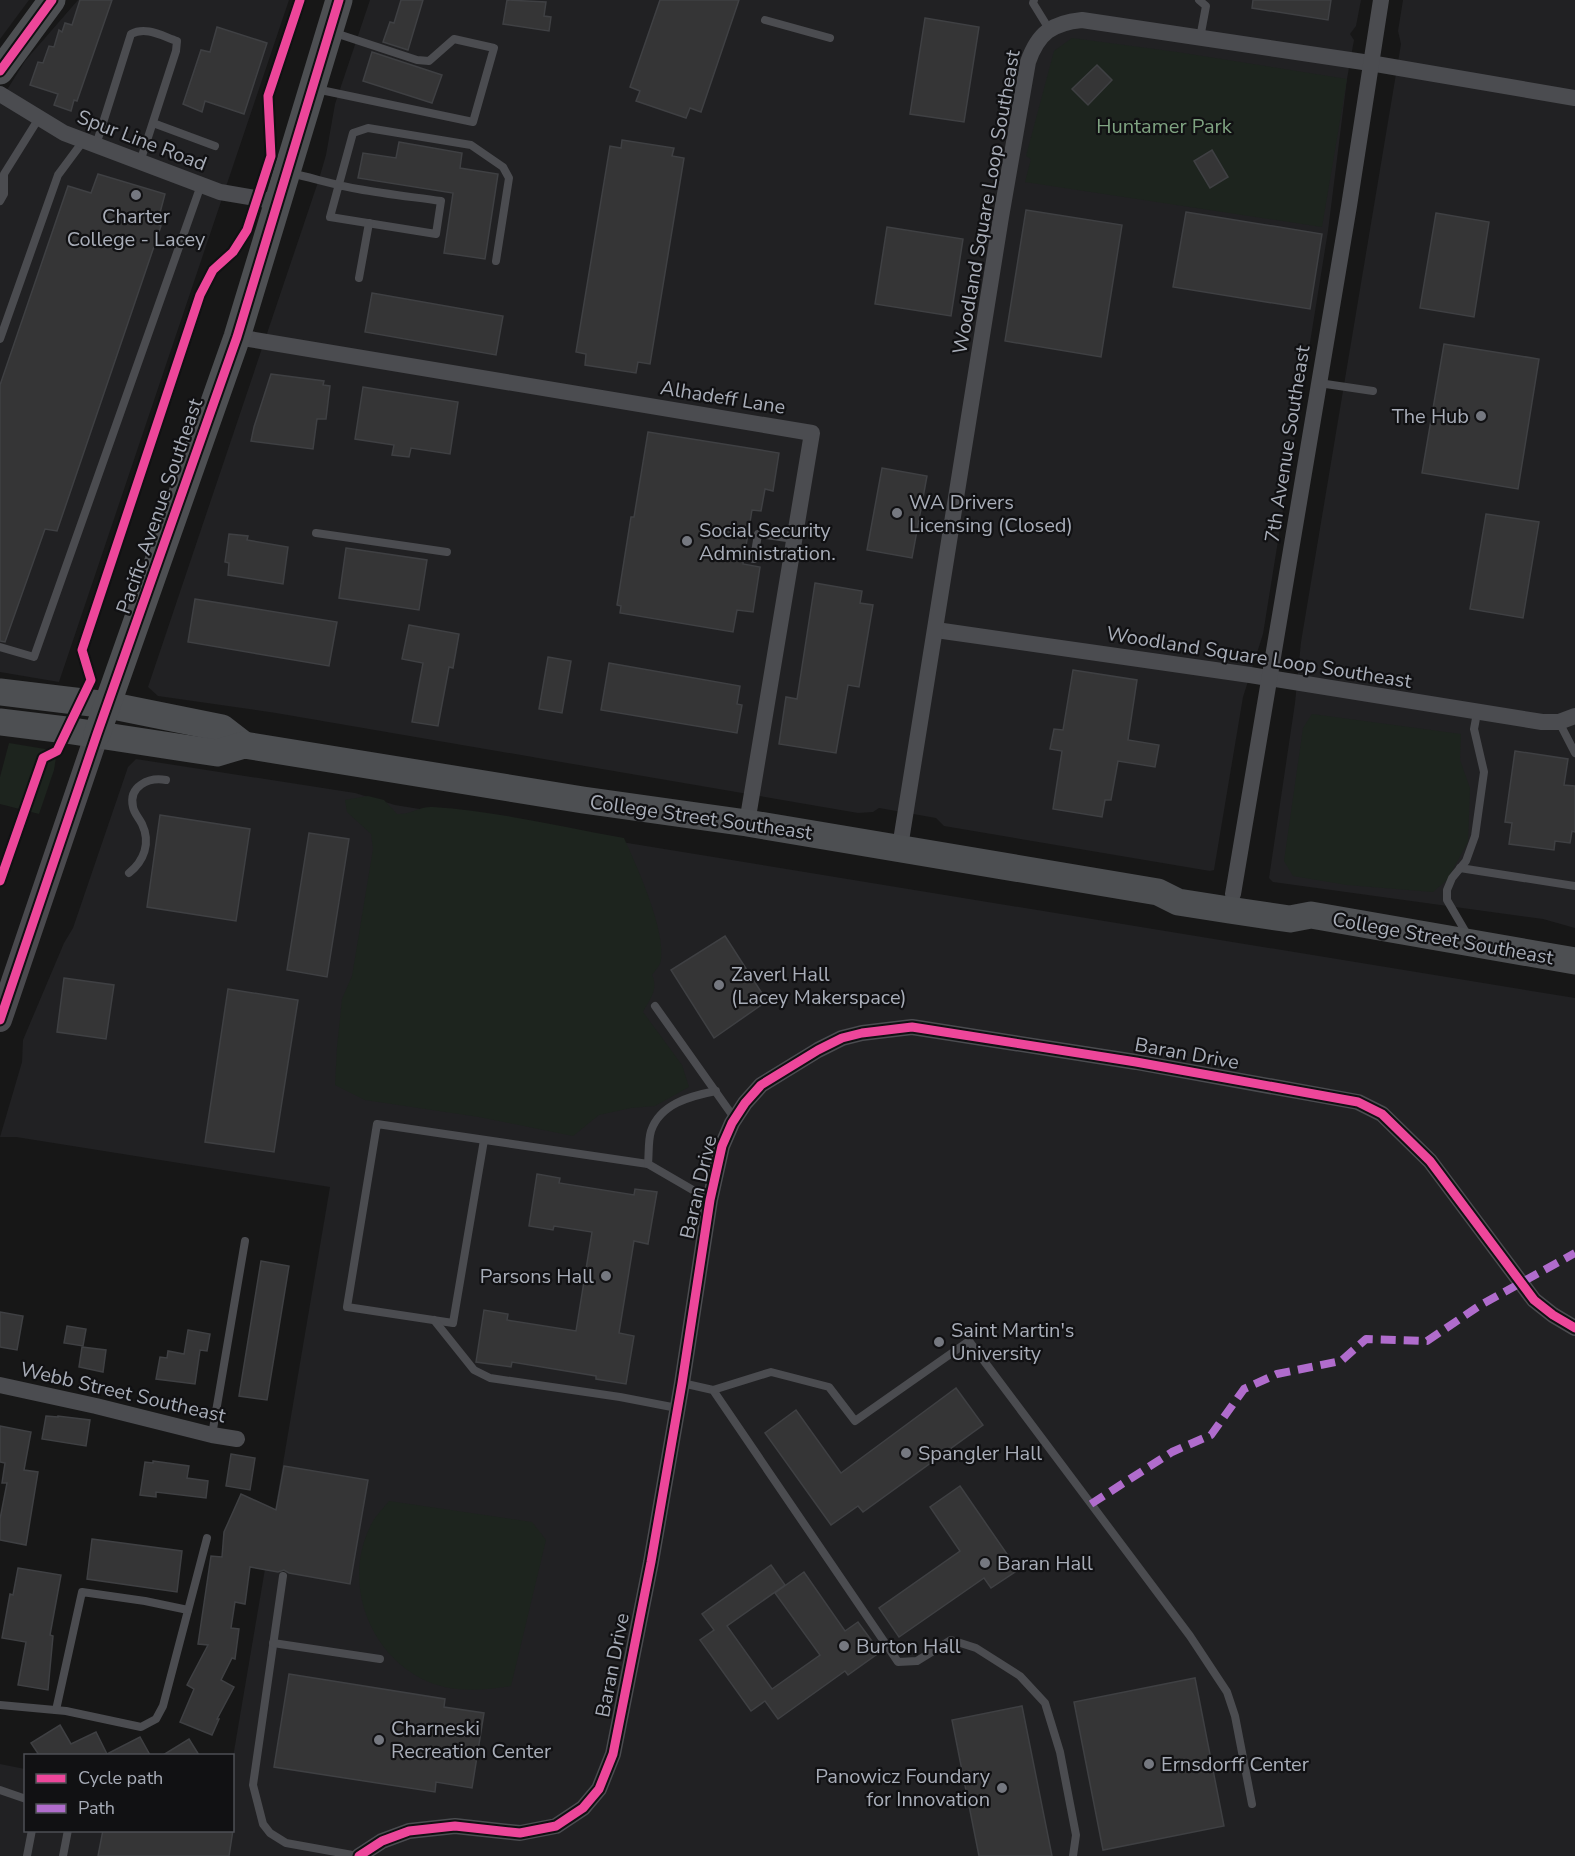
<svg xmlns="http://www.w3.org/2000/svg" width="1575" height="1856" font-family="'Nunito Sans',sans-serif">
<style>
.built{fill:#212123}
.green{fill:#1d241e}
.building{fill:#353536;stroke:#3f4043;stroke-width:1.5}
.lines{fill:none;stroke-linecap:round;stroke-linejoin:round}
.lane{stroke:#4b4c50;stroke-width:8}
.street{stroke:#4b4c50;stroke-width:16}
.secondary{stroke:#4a4a4e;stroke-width:24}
.primary{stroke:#4d4f52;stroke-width:27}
.quiet{stroke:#b06ccc;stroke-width:8;stroke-dasharray:15 8;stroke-linecap:butt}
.cycleway-casing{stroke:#111113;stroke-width:13}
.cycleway{stroke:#ed469a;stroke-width:9}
.poi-dot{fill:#757880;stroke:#111113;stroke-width:2}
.labels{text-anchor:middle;stroke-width:4.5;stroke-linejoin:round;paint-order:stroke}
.park-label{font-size:20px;fill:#7fa381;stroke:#111113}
.street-label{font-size:20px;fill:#a8adb8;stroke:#111113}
.poi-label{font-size:20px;fill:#a8adb8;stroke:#111113;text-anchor:start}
</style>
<rect width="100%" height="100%" fill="#171717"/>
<g class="built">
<path d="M0,0H29L0,39Z"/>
<path d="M78,0H289L59,682L0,672V101L25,61Z"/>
<path d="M370,0H1361L1356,26L1350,34L1354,40L1347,79L1328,231L1263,634L1243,697L1214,870L1210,871L944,826L936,818L879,808L873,812L858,813L276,713L158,696L148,687L319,179L326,155L335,104Z"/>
<path d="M1403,0H1575V928L1543,919L1273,882L1269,878L1295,703L1301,642L1401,44L1398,31Z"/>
<path d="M136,759L355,793L395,805L1575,998V1856H0V1764L25,1769L26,1830H232L233,1757L330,1187L16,1137H0L22,1062L23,1040L64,943L73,928L128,767Z"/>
</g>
<g class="green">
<path d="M1072,38L1177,52L1347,79L1322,227L1025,182L1031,159L1026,156L1054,51Z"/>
<path d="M1312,714L1461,734L1460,760L1470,788L1468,842L1447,880L1433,892L1347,885L1293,876L1284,861L1303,728Z"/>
<path d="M9,743L57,751L54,770L39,814L0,804V777Z"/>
<path d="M368,796L384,800L397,814C410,815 420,806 433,807C497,811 561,827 624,838C637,867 665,928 661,959C661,964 656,970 652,975C659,989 649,1001 643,1012L682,1065L689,1087L655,1106L631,1108L599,1115L573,1136L479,1117L365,1100L335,1085L337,1047L342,999L352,976L373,849L371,834L347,812L345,800Z"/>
<path d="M389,1501L532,1522L546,1540L511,1686C484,1690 455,1693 429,1682C370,1657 342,1584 370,1527C374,1517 383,1509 389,1501Z"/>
</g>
<g class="building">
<path d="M80,0H112L77,101L74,100L71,111L54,105L58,94L30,85L38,62L43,63L49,46L54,47L59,30L62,32L65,23L72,25Z"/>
<path d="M401,0H423L408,50L383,42L390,22L394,23Z"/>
<path d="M507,0L546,2L544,16L551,17L549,31L503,24Z"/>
<path d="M660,0H739L701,112L690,108L686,118L636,101L640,91L630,87Z"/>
<path d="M1253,0H1331L1328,20L1252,8Z"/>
<path d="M925,18L979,27L964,122L910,114Z"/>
<path d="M217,27L267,43L244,114L205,101L202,112L183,104L201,50L210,52Z"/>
<path d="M372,52L442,75L432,103L363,81Z"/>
<path d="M1097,65L1112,80L1088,105L1072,89Z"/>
<path d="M622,140L674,148L672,156L684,158L650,364L638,362L636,373L585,365L586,354L576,352L610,146L621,148Z"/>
<path d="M399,142L462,153L460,168L498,174L485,259L444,253L453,193L358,178L363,153L396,158Z"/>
<path d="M1212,150L1228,177L1210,188L1194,161Z"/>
<path d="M98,174L165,194L157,224L161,226L57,531L45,529L5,642L0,641V385L68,186L91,193Z"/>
<path d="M1026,210L1122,225L1101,357L1005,341Z"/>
<path d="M1186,212L1322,234L1310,309L1173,287Z"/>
<path d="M1436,213L1489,222L1474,317L1420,308Z"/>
<path d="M887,227L963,239L951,316L875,304Z"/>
<path d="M372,293L503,316L496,355L365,332Z"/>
<path d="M1444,344L1539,359L1518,489L1422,473Z"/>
<path d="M271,374L324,381L323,385L330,386L326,419H317L313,449L251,441L254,427Z"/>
<path d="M363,387L458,402L450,454L411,448L409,457L392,455L394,445L355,439Z"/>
<path d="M648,432L779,453L773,491L765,489L761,511L752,510L743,564L760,567L753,612L737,610L733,632L620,613L621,606L617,605L631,517H634Z"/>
<path d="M882,468L927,476L912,558L867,550Z"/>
<path d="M1486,514L1539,522L1523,618L1470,609Z"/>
<path d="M229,534L248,536L247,540L288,547L283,584L228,575L229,563L225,562Z"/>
<path d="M346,548L427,560L419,610L339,598Z"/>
<path d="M815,583L862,591L860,603L873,605L859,687L848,685L836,753L779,744L786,697L797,699Z"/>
<path d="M195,599L337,622L329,666L188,642Z"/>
<path d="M409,625L459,634L453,668L449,667L438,726L412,722L423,663L402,659Z"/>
<path d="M548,657L571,661L562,713L539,709Z"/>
<path d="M609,663L740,686L737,704L742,705L737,733L601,710Z"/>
<path d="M1073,670L1137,680L1128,740L1159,745L1155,767L1118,761L1111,800H1105L1102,817L1053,809L1062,751L1050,749L1054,729L1063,730Z"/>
<path d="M1515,751L1568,759L1564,785L1575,786V832L1572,831L1570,843L1555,841L1554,850L1509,844L1512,823L1505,822Z"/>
<path d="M160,815L250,829L236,921L147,907Z"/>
<path d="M309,833L349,839L327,977L287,970Z"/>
<path d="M725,936L767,1001L714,1038L671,970Z"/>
<path d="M64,978L114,985L106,1039L57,1032Z"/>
<path d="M228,989L298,1000L274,1152L205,1142Z"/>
<path d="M537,1174L560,1178L559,1183L634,1195L635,1189L657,1192L648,1244L634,1241L619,1333L634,1336L626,1384L596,1379V1376L512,1362L511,1367L476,1362L484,1310L508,1314L507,1320L576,1331L592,1232L554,1226L553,1230L529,1226Z"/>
<path d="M261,1261L289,1266L267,1400L239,1396Z"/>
<path d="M0,1312L23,1316L17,1350L0,1347Z"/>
<path d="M67,1326L86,1329L83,1346L64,1343Z"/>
<path d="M188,1330L210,1334L207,1351L200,1350L195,1384L156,1379L160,1357L167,1358L168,1351L184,1354Z"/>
<path d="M82,1347L106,1350L103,1372L79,1367Z"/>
<path d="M956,1388L983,1425L863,1512L858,1506L831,1525L765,1433L796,1410L841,1473Z"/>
<path d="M46,1416L58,1417V1416L90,1420L86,1446L42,1439Z"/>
<path d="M0,1426L31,1432L24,1470L38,1472L26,1545L0,1540V1519L7,1483H2L5,1463L0,1462Z"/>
<path d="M231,1454L255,1458L250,1490L226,1486Z"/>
<path d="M153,1461L189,1466L187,1478L208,1481L206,1498L156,1492V1497L140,1495L145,1462L153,1463Z"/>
<path d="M284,1466L368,1480L350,1584L289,1573L284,1570L278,1572L250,1567L245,1604L235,1602L231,1628L239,1629L235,1659L232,1658L221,1680L234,1687L217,1719H219L212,1735L180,1722L194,1689L187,1685L208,1645L198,1644L211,1556L222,1557L224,1532L241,1494L276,1510Z"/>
<path d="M960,1486L1018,1570L991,1588L984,1578L899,1637L879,1608L960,1551L930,1507Z"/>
<path d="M92,1539L182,1551L177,1592L87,1579Z"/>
<path d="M771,1565L785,1585L727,1626L772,1689L820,1655L775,1593L804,1572L845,1631L858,1622L880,1652L848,1675L845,1671L778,1719L765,1701L751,1711L700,1640L714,1630L702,1614Z"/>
<path d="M18,1568L61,1575L50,1635L53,1636L48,1690L18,1685L26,1642L2,1638L10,1594L13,1595Z"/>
<path d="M289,1674L445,1699L444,1707L484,1713L472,1788L436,1782L435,1792L274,1767Z"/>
<path d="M1195,1678L1224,1826L1103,1850L1074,1702Z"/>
<path d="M1022,1706L1052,1856H979L952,1720Z"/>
<path d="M60,1725L71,1744L96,1732L107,1754L140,1737L150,1755H39L31,1743Z"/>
<path d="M189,1739L199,1755H163Z"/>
<path d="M103,1830H233L229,1856H98Z"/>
</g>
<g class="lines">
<g class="lane">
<path d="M1034,0L1033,3L1049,29"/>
<path d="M1199,0L1206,6L1200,38"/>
<path d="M765,20L830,38"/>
<path d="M316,89L473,122L494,48L454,39L429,61L417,60L332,32"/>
<path d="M153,123L215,146"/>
<path d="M96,145L131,34C146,26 162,36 177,41L176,51L140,162"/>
<path d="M290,173C313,178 335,185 358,189C385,194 413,197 441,201L436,234L330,217L353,133L368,128L471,145L503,167L509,178L496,261"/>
<path d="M0,201L4,194V174L39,118"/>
<path d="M359,278L369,223"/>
<path d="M0,339L58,175L84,140"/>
<path d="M1319,383L1373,391"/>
<path d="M316,533L447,552"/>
<path d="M754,559L758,534L794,539"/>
<path d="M0,647L34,657L201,185"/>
<path d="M1559,722L1575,753"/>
<path d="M1460,868L1575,886"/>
<path d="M129,873C144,861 151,843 142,824C139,818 134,813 133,807C128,786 149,777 166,780"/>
<path d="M1468,936L1447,900V890L1452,878L1466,861L1475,836L1484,772L1474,729L1477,713"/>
<path d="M655,1006L735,1119"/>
<path d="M484,1140L453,1323L347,1307L377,1124L648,1164L710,1200"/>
<path d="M648,1164C649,1154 648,1141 651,1131C660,1104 690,1096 716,1091"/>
<path d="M434,1320L474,1370L490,1378L620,1397L677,1408"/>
<path d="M682,1383L713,1390L898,1662L917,1661L951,1640L976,1648L1020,1676L1045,1703L1060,1752L1076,1835L1073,1856"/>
<path d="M713,1390L771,1372L829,1387L855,1421L969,1341L1190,1636L1227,1692L1235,1716L1252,1804"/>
<path d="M212,1435L245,1241"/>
<path d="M283,1576L253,1785L263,1824L270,1833L286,1843L358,1856"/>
<path d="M273,1643L380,1659"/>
<path d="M0,1705L66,1711L141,1727L156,1719L163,1706L207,1538"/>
<path d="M56,1710L82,1592L145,1601L188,1610"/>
<path d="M0,1790L26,1799"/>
<path d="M27,1856L32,1830"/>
<path d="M63,1856L68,1830"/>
</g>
<g class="street">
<path d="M0,94L64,133L220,192L278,202"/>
<path d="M237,337L812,433L747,823"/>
<path d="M936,630L1250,675L1542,722H1559L1575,716"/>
<path d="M900,847L1001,217L1028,62C1038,33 1052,23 1082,20L1370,63L1575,98"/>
<path d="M1233,894L1349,206L1381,0"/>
<path d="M0,1385L96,1406L212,1435L237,1439"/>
<path d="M359,1856L382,1841L409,1831L455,1826L520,1833L556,1826L583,1808L599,1789L613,1754L651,1562L682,1383L710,1200L722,1146L732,1123L745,1103L761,1085L818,1050L842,1038L862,1033L912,1027L1136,1062L1358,1102L1382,1114L1430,1161L1534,1300L1553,1315L1575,1328"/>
</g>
<path class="secondary" d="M0,1020L97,734"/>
<g class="primary">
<path d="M0,71L52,0"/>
<path d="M0,692L108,705L222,728L244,745"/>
<path d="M0,722L66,730L217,753L244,745L583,800L747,823L1158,892L1178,902L1229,910L1290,919L1311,915L1575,961"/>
<path d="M97,734L237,337L339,0"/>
</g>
<path class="quiet" d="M1091,1504L1172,1452L1211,1435L1244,1389L1277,1374L1341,1361L1366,1339L1427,1341L1479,1306L1575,1253"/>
<defs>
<g id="cycleway">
<path d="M0,71L52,0"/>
<path d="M0,881L43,758L57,751L91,680L82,650L200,295L213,270L233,252L247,230L271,156L268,96L300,0"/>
<path d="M0,1020L97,734L237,337L339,0"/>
<path d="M359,1856L382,1841L409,1831L455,1826L520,1833L556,1826L583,1808L599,1789L613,1754L651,1562L682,1383L710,1200L722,1146L732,1123L745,1103L761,1085L818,1050L842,1038L862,1033L912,1027L1136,1062L1358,1102L1382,1114L1430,1161L1534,1300L1553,1315L1575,1328"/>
</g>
</defs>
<use href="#cycleway" class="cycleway-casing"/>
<use href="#cycleway" class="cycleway"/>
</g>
<g class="poi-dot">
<circle cx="136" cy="195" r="6"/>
<circle cx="1481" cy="416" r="6"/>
<circle cx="897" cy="513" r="6"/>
<circle cx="687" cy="541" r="6"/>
<circle cx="719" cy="985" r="6"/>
<circle cx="606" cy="1276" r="6"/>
<circle cx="939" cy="1342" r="6"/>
<circle cx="906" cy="1453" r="6"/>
<circle cx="985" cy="1563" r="6"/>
<circle cx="844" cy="1646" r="6"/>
<circle cx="379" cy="1740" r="6"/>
<circle cx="1149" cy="1764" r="6"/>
<circle cx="1002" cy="1788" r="6"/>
</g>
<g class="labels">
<g class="park-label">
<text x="1164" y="133">Huntamer Park</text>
</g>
<g class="street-label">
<text transform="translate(142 140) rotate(21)" y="7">Spur Line Road</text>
<text transform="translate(986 202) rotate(-80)" y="7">Woodland Square Loop Southeast</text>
<text transform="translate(723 397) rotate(9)" y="7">Alhadeff Lane</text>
<text transform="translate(1287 444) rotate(-81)" y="7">7th Avenue Southeast</text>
<text transform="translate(159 506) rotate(-71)" y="7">Pacific Avenue Southeast</text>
<text transform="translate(1259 657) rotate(9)" y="7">Woodland Square Loop Southeast</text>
<text transform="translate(701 817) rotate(8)" y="7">College Street Southeast</text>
<text transform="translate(1443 938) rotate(10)" y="7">College Street Southeast</text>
<text transform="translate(1187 1053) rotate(10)" y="7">Baran Drive</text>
<text transform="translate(698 1187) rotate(-77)" y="7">Baran Drive</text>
<text transform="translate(123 1392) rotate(13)" y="7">Webb Street Southeast</text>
<text transform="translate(612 1665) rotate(-79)" y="7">Baran Drive</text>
</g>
<g class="poi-label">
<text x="136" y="223" text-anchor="middle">Charter<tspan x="136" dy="23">College - Lacey</tspan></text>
<text x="1469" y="423" text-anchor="end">The Hub</text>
<text x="909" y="509">WA Drivers<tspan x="909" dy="23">Licensing (Closed)</tspan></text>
<text x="699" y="537">Social Security<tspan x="699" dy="23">Administration.</tspan></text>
<text x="731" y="981">Zaverl Hall<tspan x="731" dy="23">(Lacey Makerspace)</tspan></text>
<text x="594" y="1283" text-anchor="end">Parsons Hall</text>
<text x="951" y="1337">Saint Martin's<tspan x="951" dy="23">University</tspan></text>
<text x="918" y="1460">Spangler Hall</text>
<text x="997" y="1570">Baran Hall</text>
<text x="856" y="1653">Burton Hall</text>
<text x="391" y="1735">Charneski<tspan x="391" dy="23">Recreation Center</tspan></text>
<text x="1161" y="1771">Ernsdorff Center</text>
<text x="990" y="1783" text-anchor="end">Panowicz Foundary<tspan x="990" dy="23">for Innovation</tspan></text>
</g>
</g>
<rect x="24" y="1754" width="210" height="78" fill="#111113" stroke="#4d4f55" stroke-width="1.5"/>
<rect x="36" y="1774" width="30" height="9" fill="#ed469a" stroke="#4d4f55" stroke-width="1.5"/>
<text x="78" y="1784" font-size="18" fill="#a8adb8">Cycle path</text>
<rect x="36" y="1804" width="30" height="9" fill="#b06ccc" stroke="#4d4f55" stroke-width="1.5"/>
<text x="78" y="1814" font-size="18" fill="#a8adb8">Path</text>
</svg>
